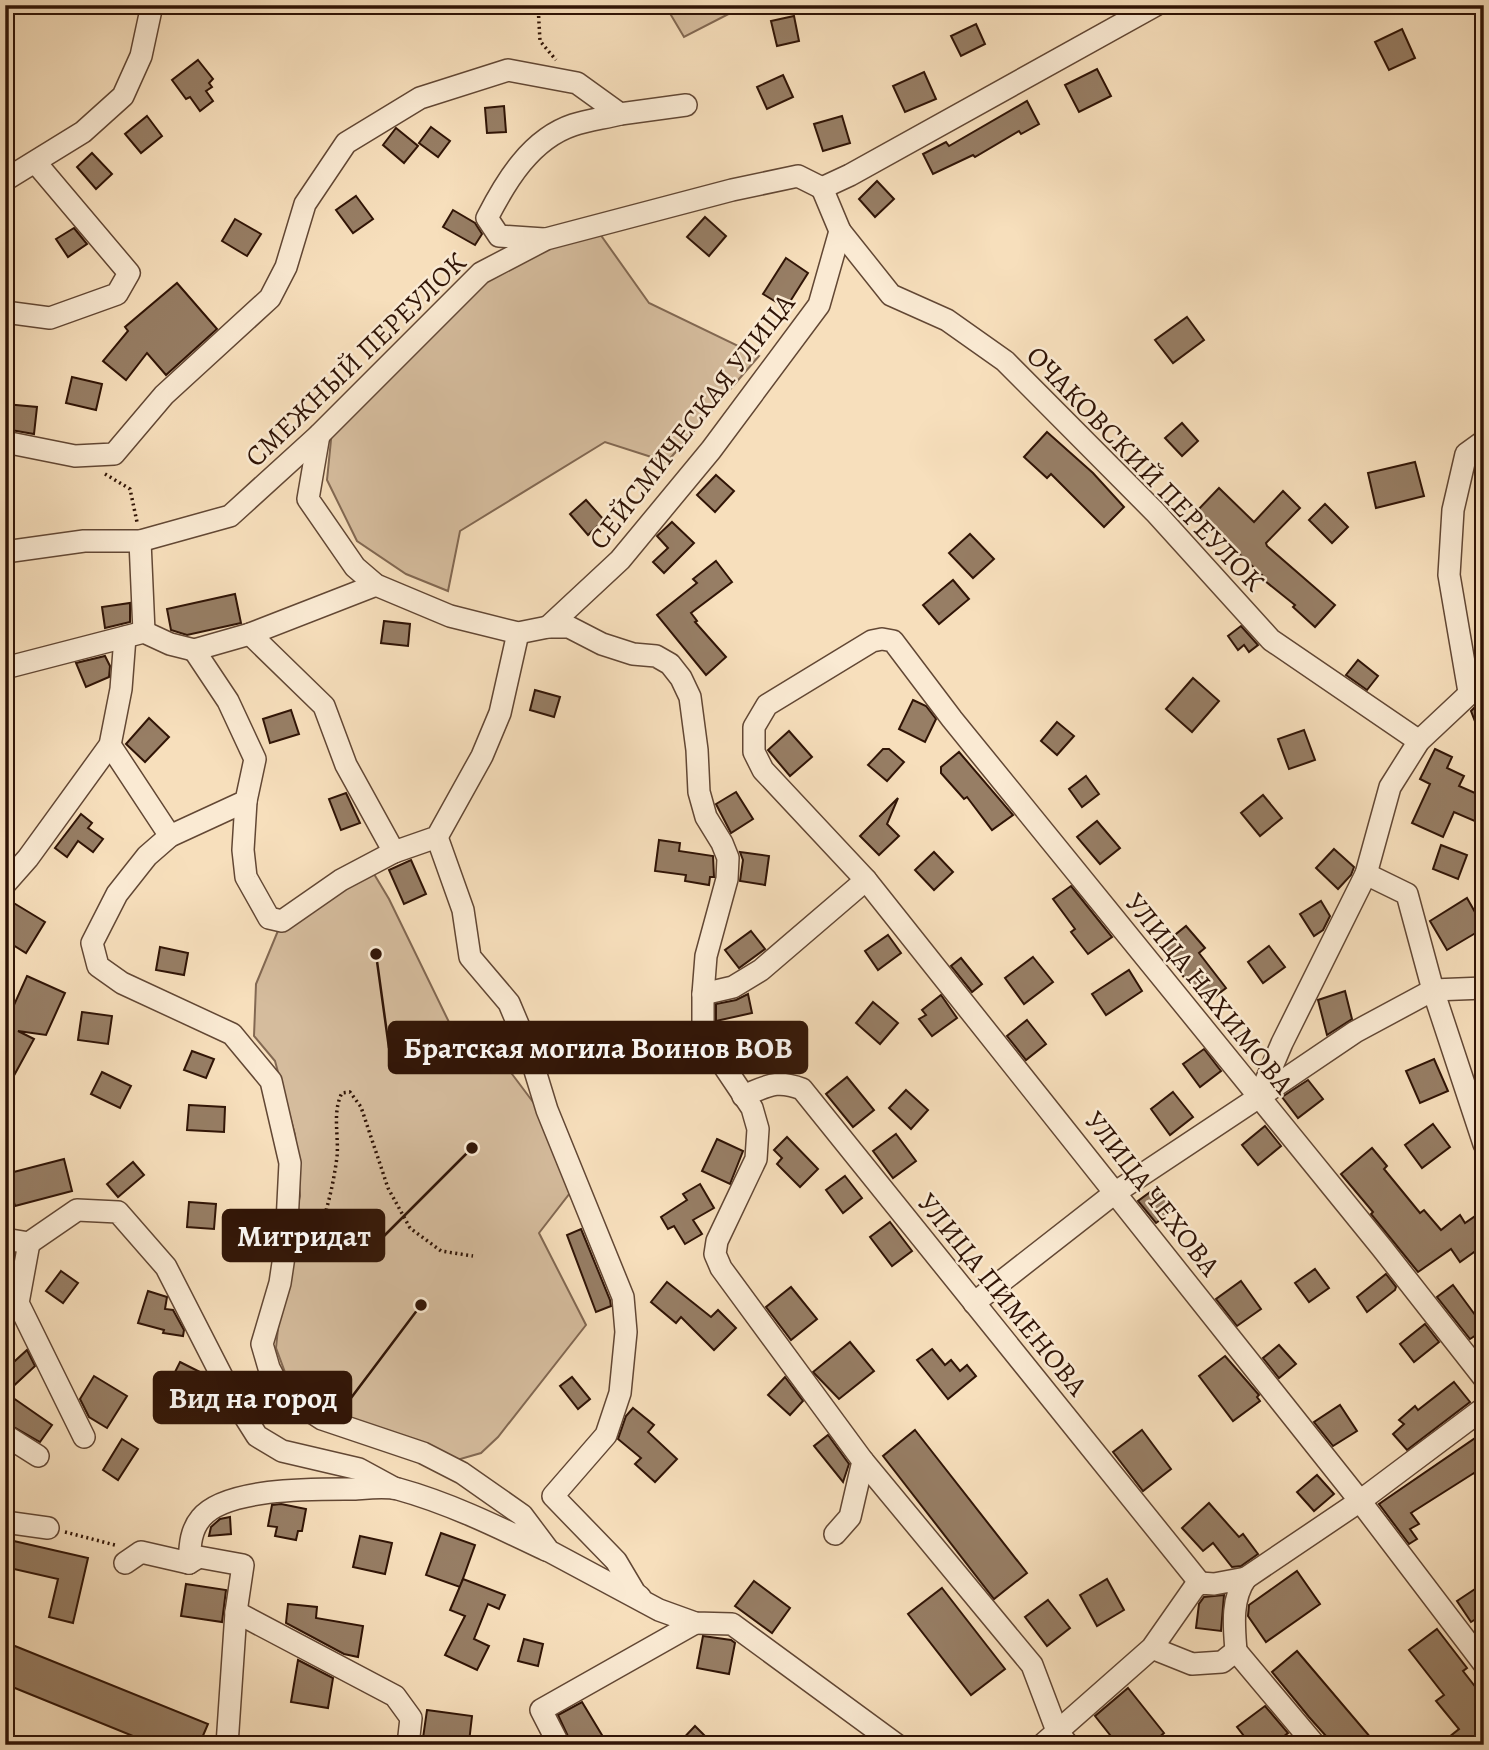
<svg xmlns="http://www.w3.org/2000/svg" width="1489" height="1750" font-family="Alegreya,serif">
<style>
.green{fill:#d5bc9d;stroke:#826852;stroke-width:2}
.building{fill:#977e65;stroke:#301406;stroke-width:2}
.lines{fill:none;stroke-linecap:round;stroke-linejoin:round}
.minor-casing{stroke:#624734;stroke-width:24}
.path{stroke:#301406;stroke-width:3.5;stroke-dasharray:2 3.5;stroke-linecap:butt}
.minor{stroke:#faead3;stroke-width:21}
.labels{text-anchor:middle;stroke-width:5;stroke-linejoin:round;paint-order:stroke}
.street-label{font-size:28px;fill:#301406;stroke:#faead3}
.leader{fill:none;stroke:#301406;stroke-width:2.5}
.callout-dot{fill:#301406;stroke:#faead3;stroke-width:2.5}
.callout{fill:#301406;stroke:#301406;stroke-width:2.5}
.callout-label{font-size:30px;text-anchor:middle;font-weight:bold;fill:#fff}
</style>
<rect width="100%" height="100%" fill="#f7dfbc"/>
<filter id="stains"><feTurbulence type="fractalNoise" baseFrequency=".00286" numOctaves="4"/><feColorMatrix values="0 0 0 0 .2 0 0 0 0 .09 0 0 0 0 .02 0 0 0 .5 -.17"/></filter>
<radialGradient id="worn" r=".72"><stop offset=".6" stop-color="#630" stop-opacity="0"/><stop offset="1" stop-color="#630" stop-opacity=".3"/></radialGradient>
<g class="green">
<path d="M665,5H746L684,37Z"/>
<path d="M595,227L649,303L759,356L667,462L605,442L460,531L448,591L406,574L357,541L327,480L332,430L492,273Z"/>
<path d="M371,869L389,899L465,1055L509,1070L542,1114L573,1189L539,1233L586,1325L498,1437L481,1453L457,1460L325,1412L298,1394L286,1375L276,1348L285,1261L300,1196L295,1135L275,1061L254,1036L256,984L282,921Z"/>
</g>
<g class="building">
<path d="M794,16L799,41L777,46L771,21Z"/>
<path d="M976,24L985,44L961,56L951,36Z"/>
<path d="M1402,29L1415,58L1389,70L1375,42Z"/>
<path d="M198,60L213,79L209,83L212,87L206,91L213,101L200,111L190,97L186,99L172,80Z"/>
<path d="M1097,69L1111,96L1079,112L1065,85Z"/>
<path d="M924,72L936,99L905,112L893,86Z"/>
<path d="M783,75L793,97L767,109L757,87Z"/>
<path d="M1027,101L1039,124L1021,134L1019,131L975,157L973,155L933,174L923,154L946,142L949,146Z"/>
<path d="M504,106L506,132L487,133L485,108Z"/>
<path d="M147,116L162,136L141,153L125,134Z"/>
<path d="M842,116L850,143L823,151L814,124Z"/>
<path d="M431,127L450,141L438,157L419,143Z"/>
<path d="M396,128L418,146L404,163L383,145Z"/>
<path d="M92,153L112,174L96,189L77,167Z"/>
<path d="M877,181L894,199L875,217L859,199Z"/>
<path d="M356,196L373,219L353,233L336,210Z"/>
<path d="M453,210L475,223L482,234L475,245L443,227Z"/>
<path d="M705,217L726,236L709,256L687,237Z"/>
<path d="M235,219L261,234L247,256L222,241Z"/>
<path d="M74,228L87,244L68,257L56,239Z"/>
<path d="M786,258L808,273L786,308L763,294Z"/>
<path d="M177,283L217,329L166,375L147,353L126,380L103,361L128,331L125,327Z"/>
<path d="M1187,317L1204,340L1173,363L1155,340Z"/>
<path d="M72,377L102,384L96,410L66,403Z"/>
<path d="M5,404L37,407L34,434L5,429Z"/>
<path d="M1182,423L1198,441L1182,456L1165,438Z"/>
<path d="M1047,432L1093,473L1124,507L1104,527L1051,474L1047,478L1024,457Z"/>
<path d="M1415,462L1424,496L1376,508L1368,473Z"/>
<path d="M716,475L734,491L715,512L697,495Z"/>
<path d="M1219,488L1254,522L1283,491L1300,508L1266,543L1267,546L1335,605L1315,627L1293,607L1295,605L1260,577L1262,575L1195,513Z"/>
<path d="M586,500L604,520L588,535L570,514Z"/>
<path d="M1325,504L1348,527L1332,543L1309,520Z"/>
<path d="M672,522L694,543L664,573L653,562L668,548L657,536Z"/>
<path d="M970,534L994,559L973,578L949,553Z"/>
<path d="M716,561L732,582L691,613L697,621L695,622L726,657L706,675L657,615L697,583L693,579Z"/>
<path d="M953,580L969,599L939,624L923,605Z"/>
<path d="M235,594L241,623L187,635L171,630L167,609Z"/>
<path d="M130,603V622L105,628L102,607Z"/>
<path d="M384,621L410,624L408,646L381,643Z"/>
<path d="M1241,626L1258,645L1249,652L1244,645L1238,650L1228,636Z"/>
<path d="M105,656L110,666L109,677L86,687L76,663Z"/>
<path d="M1358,660L1378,676L1367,690L1346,675Z"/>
<path d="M1193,678L1219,701L1192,732L1166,709Z"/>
<path d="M535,690L560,697L554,717L530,710Z"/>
<path d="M1484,698V742H1483L1471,711Z"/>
<path d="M913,700L926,706L936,719L925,742L899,729Z"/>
<path d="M291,710L299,734L270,743L263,719Z"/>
<path d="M149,718L169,737L145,762L126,744Z"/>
<path d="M1057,722L1074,736L1057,755L1041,741Z"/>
<path d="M1304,730L1315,760L1289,769L1278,739Z"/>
<path d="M789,731L812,757L790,776L768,750Z"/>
<path d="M883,749H889L904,762L887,781L868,765Z"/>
<path d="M1435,749L1452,757L1447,768L1464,776L1459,786L1484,797V825L1454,812L1443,837L1412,823L1430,784L1420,779Z"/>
<path d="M959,752L1013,815L992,830L967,797L964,799L941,773V767Z"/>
<path d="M1086,776L1099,794L1082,807L1069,789Z"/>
<path d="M736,792L753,819L731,833L716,804Z"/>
<path d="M346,793L360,823L341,830L329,799Z"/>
<path d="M1263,795L1282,818L1260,836L1241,813Z"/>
<path d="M898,798L887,824L899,836L879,855L860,836Z"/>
<path d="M81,814L92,823L88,828L103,839L93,852L78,841L67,857L55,848Z"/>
<path d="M1097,821L1120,848L1100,864L1077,837Z"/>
<path d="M659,840L680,843L679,851L713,856L714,877H710L709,885L685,881L686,875L655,871Z"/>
<path d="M1441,845L1467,855L1458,879L1433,869Z"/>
<path d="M1334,849L1354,867L1351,875L1338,889L1316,868Z"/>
<path d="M740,852L769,856L765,885L740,881L743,860Z"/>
<path d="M934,852L953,872L934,890L915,870Z"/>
<path d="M411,860L426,894L404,904L389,870Z"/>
<path d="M1071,886L1112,937L1088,954L1071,932L1075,929L1053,899Z"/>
<path d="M1467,898L1484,928L1447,950L1430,921Z"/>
<path d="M1321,901L1330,916L1323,930L1314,936L1300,914Z"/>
<path d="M12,902L45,922L26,953L5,940V913Z"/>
<path d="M1186,926L1205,948L1199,953L1226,988L1205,1004L1160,947Z"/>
<path d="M751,931L765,949L739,968L725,950Z"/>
<path d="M888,935L901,953L878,970L865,951Z"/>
<path d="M1269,946L1285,967L1263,983L1248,962Z"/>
<path d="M160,947L188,953L184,975L156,970Z"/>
<path d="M1033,957L1053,982L1024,1004L1005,978Z"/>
<path d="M961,958L982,984L972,992L951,966Z"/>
<path d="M1129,970L1142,991L1106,1015L1092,994Z"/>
<path d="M27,976L65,993L46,1035L18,1031L34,1039L5,1092V1025Z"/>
<path d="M1345,991L1352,1019L1327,1035L1318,1000Z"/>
<path d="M748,994L752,1013L716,1021V1004L736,1000Z"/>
<path d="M941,995L957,1018L932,1036L919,1019L926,1015L922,1010Z"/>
<path d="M873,1002L898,1023L880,1044L856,1023Z"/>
<path d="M82,1012L112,1016L108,1044L78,1040Z"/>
<path d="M1027,1020L1046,1044L1026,1060L1007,1036Z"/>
<path d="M1204,1049L1221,1071L1200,1087L1183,1064Z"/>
<path d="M192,1051L214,1059L206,1078L184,1070Z"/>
<path d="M1434,1059L1448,1091L1420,1103L1406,1071Z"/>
<path d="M102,1072L131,1086L120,1108L91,1094Z"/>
<path d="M847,1077L874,1110L853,1127L826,1094Z"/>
<path d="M1308,1080L1323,1099L1298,1118L1282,1097Z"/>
<path d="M906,1090L928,1110L911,1129L889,1108Z"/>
<path d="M1173,1092L1193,1117L1170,1135L1151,1109Z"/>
<path d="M189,1105L225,1107L224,1132L187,1130Z"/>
<path d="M1433,1124L1450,1147L1422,1168L1405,1145Z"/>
<path d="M1265,1126L1281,1146L1258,1165L1242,1145Z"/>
<path d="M896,1134L916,1161L893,1178L873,1151Z"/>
<path d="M787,1137L818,1169L800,1187L777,1164L782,1158L774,1150Z"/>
<path d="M717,1139L743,1151L730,1184L702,1171Z"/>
<path d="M1372,1148L1387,1166L1384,1169L1420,1213L1424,1210L1441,1230L1460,1215L1465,1223L1484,1210V1245L1460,1262L1451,1249L1418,1272L1371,1214L1373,1212L1341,1174Z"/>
<path d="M64,1159L72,1191L15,1206L6,1174Z"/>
<path d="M133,1162L144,1175L118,1197L107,1184Z"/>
<path d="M845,1176L862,1198L843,1213L826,1190Z"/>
<path d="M700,1184L714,1208L693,1220L702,1234L685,1244L674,1226L668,1229L661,1217L687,1200L683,1194Z"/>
<path d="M1157,1187L1174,1210L1156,1223L1138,1201Z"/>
<path d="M189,1202L216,1204L214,1229L187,1227Z"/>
<path d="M890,1222L912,1251L892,1266L870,1237Z"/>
<path d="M581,1229L610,1300L611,1306L596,1312L567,1235Z"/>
<path d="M1315,1269L1329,1288L1309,1302L1295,1283Z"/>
<path d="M61,1271L78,1283L63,1303L46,1291Z"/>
<path d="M1386,1274L1396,1287L1395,1290L1367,1312L1357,1297Z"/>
<path d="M1241,1281L1261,1309L1237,1326L1216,1299Z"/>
<path d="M667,1282L711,1317L718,1310L736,1328L714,1350L681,1317L676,1323L651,1302Z"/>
<path d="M1453,1285L1484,1327V1330L1470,1339L1437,1297Z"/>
<path d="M791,1287L817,1319L791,1340L766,1307Z"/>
<path d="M148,1291L167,1297L165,1309L173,1310L184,1330L183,1336L163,1333L164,1330L138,1323Z"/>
<path d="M1425,1324L1439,1342L1414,1362L1400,1344Z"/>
<path d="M850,1342L874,1371L839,1399L813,1372Z"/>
<path d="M1279,1345L1296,1364L1279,1378L1263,1358Z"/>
<path d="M932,1349L945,1365L951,1360L960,1371L967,1365L976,1376L948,1399L917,1360Z"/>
<path d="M27,1350L35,1366L6,1393L52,1425L40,1442L5,1422V1370Z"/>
<path d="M1225,1356L1259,1395L1257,1397L1260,1401L1233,1421L1199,1376Z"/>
<path d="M180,1362L200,1372L180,1413L160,1402Z"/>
<path d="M94,1376L127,1396L107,1428L89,1417L80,1399Z"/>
<path d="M572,1377L590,1399L578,1409L560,1386Z"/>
<path d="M785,1377L803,1401L790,1415L768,1395Z"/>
<path d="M1454,1382L1470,1402L1407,1450L1393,1434L1404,1424L1399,1420L1415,1406L1418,1410Z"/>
<path d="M1340,1405L1357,1431L1333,1446L1314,1422Z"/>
<path d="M633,1408L654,1425L648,1432L677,1459L655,1482L635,1464L641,1458L618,1439L626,1416Z"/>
<path d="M915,1430L1027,1573L994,1599L883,1456Z"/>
<path d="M1142,1430L1171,1469L1143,1491L1113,1452Z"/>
<path d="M1484,1432V1488L1474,1473L1411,1513L1419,1524L1410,1529L1417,1539L1409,1544L1379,1504Z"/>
<path d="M828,1435L849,1464L843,1482L814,1446Z"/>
<path d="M122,1439L138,1449L118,1480L103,1470Z"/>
<path d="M1317,1475L1334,1494L1314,1511L1297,1492Z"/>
<path d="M1209,1503L1239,1537L1243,1534L1258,1554L1241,1566L1232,1567L1213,1543L1203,1551L1182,1528Z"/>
<path d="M281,1504L306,1509L302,1531H298L296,1540L275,1536L277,1527L268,1526L272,1505Z"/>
<path d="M230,1517L231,1534L209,1536L211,1527L220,1519Z"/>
<path d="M441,1533L475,1545L460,1587L426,1575Z"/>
<path d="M360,1536L392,1543L385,1574L353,1567Z"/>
<path d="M5,1539L88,1558L73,1623L49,1617L58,1579L5,1567Z"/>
<path d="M1297,1571L1320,1604L1266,1642L1248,1616L1249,1605Z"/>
<path d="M463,1579L505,1595L499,1609L488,1604L474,1639L489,1646L477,1670L445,1655L465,1616L450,1610Z"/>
<path d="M1107,1579L1124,1610L1097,1626L1080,1595Z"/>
<path d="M754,1581L790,1608L772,1633L735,1606Z"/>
<path d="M1484,1583V1614L1471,1622L1457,1601Z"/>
<path d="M186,1584L226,1590L222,1622L181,1616Z"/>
<path d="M942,1588L1005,1669L971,1695L908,1614Z"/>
<path d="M1224,1595L1221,1631L1196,1628L1199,1604L1204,1597Z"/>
<path d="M1048,1600L1070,1628L1047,1646L1025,1617Z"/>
<path d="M288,1604L317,1607L316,1618L363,1626L358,1657L344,1654L286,1623Z"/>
<path d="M1437,1629L1467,1668L1463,1671L1484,1698V1745H1439L1459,1729L1436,1701L1444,1695L1409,1650Z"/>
<path d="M703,1636L731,1640L735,1643L729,1674L697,1668Z"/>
<path d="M524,1639L543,1644L538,1666L518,1661Z"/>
<path d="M5,1642L208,1724L199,1745H155L5,1684Z"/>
<path d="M1297,1651L1377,1745H1334L1309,1717L1272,1672Z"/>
<path d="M298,1660L333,1678L328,1708L291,1702Z"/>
<path d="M1128,1688L1164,1733L1150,1745H1118L1095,1716Z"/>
<path d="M582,1702L608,1745H572L558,1715Z"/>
<path d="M1265,1706L1288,1733L1273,1745H1251L1237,1727Z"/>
<path d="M427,1710L472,1716L469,1742L441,1738L440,1745H422Z"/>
<path d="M695,1726L714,1745H677Z"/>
</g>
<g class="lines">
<defs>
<g id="minor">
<path d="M5,180L83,132L123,96L141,56L152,5"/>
<path d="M840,231L891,295L947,320L1005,361L1155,512L1271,640L1419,741"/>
<path d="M544,239L499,236L487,218C506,181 531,139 573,125C588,120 605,118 620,114"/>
<path d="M5,312L50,318L117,294L129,273L36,163"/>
<path d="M319,435L308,499L355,567L376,585L450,616L518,633L548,627H569L602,644L633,654L656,656L670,664L681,678L690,697L697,750L699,792L706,817L722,843L728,858L727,879L706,956L703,994V1035L752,1108L758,1129L756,1159L717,1241L715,1254L721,1268L863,1461L850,1517L835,1534"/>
<path d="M5,442L75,456L114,454L164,395L270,298L286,267L305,204L346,143L420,98L508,70L577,83L620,114L686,105"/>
<path d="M140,541L144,632"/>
<path d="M5,552L84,541H140L230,516L319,435L481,273L546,239L732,190L798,176L822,188L850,175L1156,5"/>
<path d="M548,627L620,560L711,450L819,305L840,231L822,188"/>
<path d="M250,634L324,706L346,765L394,852"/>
<path d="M194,650L228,701L255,759L246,801L170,836L147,856L117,894L92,943L98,966L122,983L232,1034L271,1081L290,1163L286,1243L280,1283L262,1344L269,1368L282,1393L322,1419L423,1453L462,1473L522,1515L549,1551L659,1610L695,1623L732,1624L897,1745"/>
<path d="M5,668L144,632L170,644L194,650L250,634L376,585"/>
<path d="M1469,692L1449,575L1453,510L1466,454L1484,441"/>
<path d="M110,745L170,836"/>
<path d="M246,801L243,850L246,877L269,918L282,921L341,880L394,852L437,837L482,756L500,713L518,633"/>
<path d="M437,837L463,910L470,957L509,1003L528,1048L547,1110L623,1297L626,1332L620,1393L606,1435L553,1496L616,1561L635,1593L640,1597"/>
<path d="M1366,874L1407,894L1433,990L1484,1144"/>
<path d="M5,884L28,858L110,745L121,689L125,637"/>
<path d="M703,994L733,987L761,970L866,880"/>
<path d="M743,1096C768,1086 776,1079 802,1089L1200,1583"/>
<path d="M1259,1097L1355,1032L1433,990L1484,988"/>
<path d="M5,1239L29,1243L77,1210L118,1212L166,1267L233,1398L257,1436L282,1451L359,1469L394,1488"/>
<path d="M29,1243L18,1303L84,1437"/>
<path d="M974,1303L1116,1192L1259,1097L1282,1043L1366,874L1390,787L1419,741L1484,680"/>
<path d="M1484,1378L1382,1248L952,719L893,641L882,639L872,641L767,705L754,727V752L763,770L866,880L1360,1501L1484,1664"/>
<path d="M5,1435L38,1456"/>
<path d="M863,1461L1032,1665L1057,1731L1068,1745"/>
<path d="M5,1522L48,1528"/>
<path d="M125,1563L141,1552L189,1563C190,1547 190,1531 201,1518C226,1487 318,1489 355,1489C369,1488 385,1486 398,1489C449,1503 498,1527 546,1550"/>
<path d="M189,1563L199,1557L243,1565L236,1612L227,1745"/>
<path d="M1246,1578L1360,1501L1484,1408"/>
<path d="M236,1612L395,1696L411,1718L408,1745"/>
<path d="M1236,1651L1315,1745"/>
<path d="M559,1745L541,1710L695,1623"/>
<path d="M1042,1745L1152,1648L1194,1588L1200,1583L1214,1584L1246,1578C1231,1599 1234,1626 1236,1651L1222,1662L1192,1664L1152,1648"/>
</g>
</defs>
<use href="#minor" class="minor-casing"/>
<g class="path">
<path d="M538,5L540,41L556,60"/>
<path d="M105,474L130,489L137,522"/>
<path d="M305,1261C323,1229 332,1194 337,1157C339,1136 332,1112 342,1093L350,1092L361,1107L388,1188L410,1228L441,1251L473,1256"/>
<path d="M65,1532L115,1545"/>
</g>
<use href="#minor" class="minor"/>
</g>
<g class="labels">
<g class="street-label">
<text transform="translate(355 359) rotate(-44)" y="10">СМЕЖНЫЙ ПЕРЕУЛОК</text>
<text transform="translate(691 421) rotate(-52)" y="10">СЕЙСМИЧЕСКАЯ УЛИЦА</text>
<text transform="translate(1146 468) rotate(46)" y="10">ОЧАКОВСКИЙ ПЕРЕУЛОК</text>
<text transform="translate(1210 993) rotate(51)" y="10">УЛИЦА НАХИМОВА</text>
<text transform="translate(1153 1193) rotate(52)" y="10">УЛИЦА ЧЕХОВА</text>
<text transform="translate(1003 1294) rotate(51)" y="10">УЛИЦА ПИМЕНОВА</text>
</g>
</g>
<path class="leader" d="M376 954L389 1048M472 1148L384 1236M421 1305L351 1398"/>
<g class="callout-dot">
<circle cx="376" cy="954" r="7"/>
<circle cx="472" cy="1148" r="7"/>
<circle cx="421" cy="1305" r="7"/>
</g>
<g class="callout">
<rect x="389" y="1022" width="418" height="51" rx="7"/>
<rect x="223" y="1210" width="161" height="51" rx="7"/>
<rect x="154" y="1372" width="197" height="51" rx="7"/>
</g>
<g class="callout-label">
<text x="598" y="1058">Братская могила Воинов ВОВ</text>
<text x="304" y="1246">Митридат</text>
<text x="253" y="1408">Вид на город</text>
</g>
<rect width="1489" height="1750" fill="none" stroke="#f7dfbc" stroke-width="28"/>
<rect x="7" y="7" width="1475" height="1736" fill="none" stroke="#301406" stroke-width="3.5"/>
<rect x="14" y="14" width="1461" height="1722" fill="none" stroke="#301406" stroke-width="2"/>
<rect width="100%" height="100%" filter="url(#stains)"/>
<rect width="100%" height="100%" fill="url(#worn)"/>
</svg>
